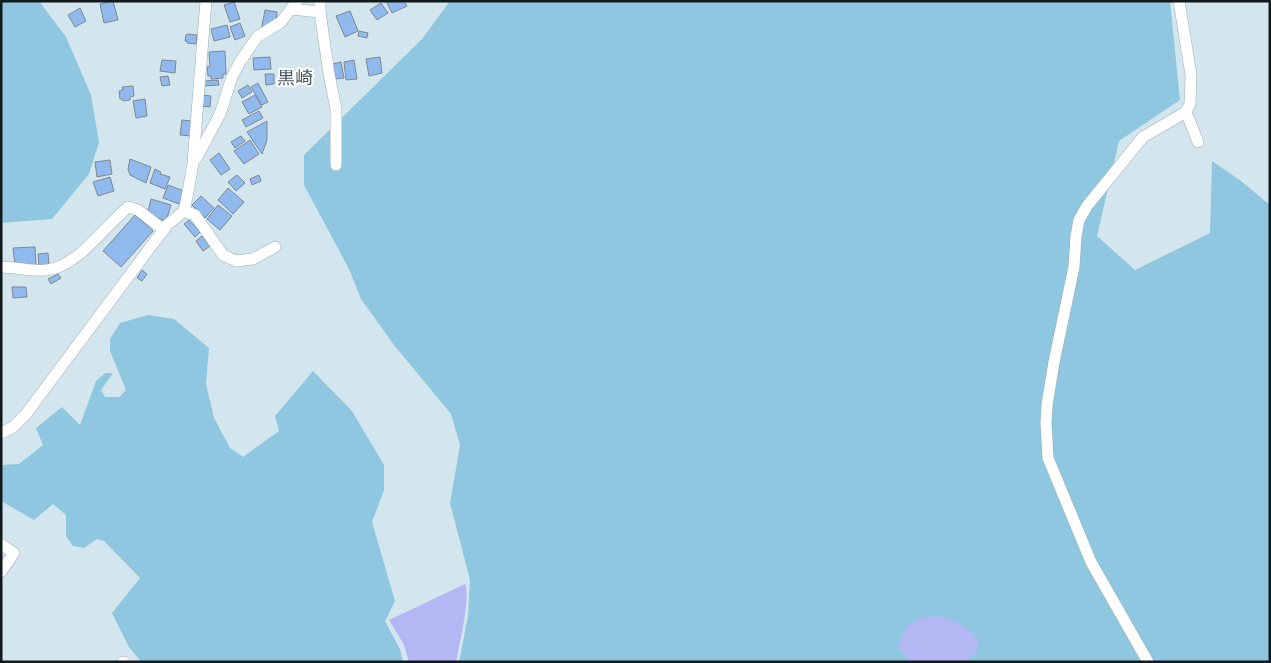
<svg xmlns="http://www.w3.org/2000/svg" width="1271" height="663" font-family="'Fira Sans Condensed','Noto Sans JP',sans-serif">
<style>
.green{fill:#8fc7e0}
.water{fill:#b3b8f5}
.building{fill:#90baee;stroke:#7d8794}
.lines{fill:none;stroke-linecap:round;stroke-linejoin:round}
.minor-casing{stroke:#9daeb6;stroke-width:12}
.minor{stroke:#fff;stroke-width:11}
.labels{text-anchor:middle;stroke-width:4;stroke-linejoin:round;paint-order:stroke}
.quarter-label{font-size:18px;fill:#4a5961;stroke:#fff}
</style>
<rect width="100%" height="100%" fill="#d3e6ee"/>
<g class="green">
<path d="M1,1H39L66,37L91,95L99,142L89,174L52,219L1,223Z"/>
<path d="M450,1H1170L1180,100L1119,141L1097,236L1135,270L1210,233L1212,161L1241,181L1270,205V662H459L468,616L470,580L450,503L460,445L451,414L394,345L361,299L349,269L304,185V155L422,39Z"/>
<path d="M148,315L174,319L209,348L206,384L214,418L230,448L243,457L279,431L275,416L313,371L352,411L384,465V490L372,522L395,601L385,621L400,649L403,662H141L129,647L112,613L140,578L104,541L97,539L84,548L73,546L66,536V515L53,504L34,520L1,501V465L19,464L43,445L36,428L62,407L80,425L96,381L105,373H113L101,390L105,397H119L126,390L110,351V339L120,323Z"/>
</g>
<g class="water">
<path d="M465,584C471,597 459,646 456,662H409L404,645L389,620Z"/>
<path d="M939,616C960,622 1000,641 964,662H914L909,660L898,647C906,622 914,617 939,616Z"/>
</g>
<g class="building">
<path d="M113,1L118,20L104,23L100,4Z"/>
<path d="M386,1H404L407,6L392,13Z"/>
<path d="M234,2L240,19L230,22L224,5Z"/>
<path d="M381,3L388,13L377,20L370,10Z"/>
<path d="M80,8L86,21L75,27L68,15Z"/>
<path d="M265,10L277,12L276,22L261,31Z"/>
<path d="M350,11L358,31L345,37L336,16Z"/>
<path d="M240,23L245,36L235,40L230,27Z"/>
<path d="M227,25L230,37L214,41L211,29Z"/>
<path d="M359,31L368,33L367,38L358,36Z"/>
<path d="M188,34L197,35L196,44L187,43V41H185L186,35Z"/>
<path d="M225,51L226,74H223V78L211,79V76H208L207,67H210L209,52Z"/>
<path d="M270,57L271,69L254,70L253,58Z"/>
<path d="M380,57L382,73L369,76L366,59Z"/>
<path d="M162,60L176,61L175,73L160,71Z"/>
<path d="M354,60L357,79L346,80L344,62Z"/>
<path d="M341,62L344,78L335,79L332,64Z"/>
<path d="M265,74H274V84L266,85Z"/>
<path d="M168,76L170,85L162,86L160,77Z"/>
<path d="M218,80L219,85L204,86V81Z"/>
<path d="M258,83L268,102L262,105L251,87Z"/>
<path d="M248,85L252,92L242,98L238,91Z"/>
<path d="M133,86L134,96L130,97V100L123,101L122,99H120L119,91L123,90L122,87Z"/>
<path d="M202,95L211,96L210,107L200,106Z"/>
<path d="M255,95L262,107L249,114L242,102Z"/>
<path d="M145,99L147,116L136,118L133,101Z"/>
<path d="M259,111L263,118L246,127L242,120Z"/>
<path d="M182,120L193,121L191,136L180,135Z"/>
<path d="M267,121V140L262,154L247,132Z"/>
<path d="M241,136L245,141L235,148L231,142Z"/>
<path d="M250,140L259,154L244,164L234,151Z"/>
<path d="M219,153L230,169L221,175L210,160Z"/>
<path d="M130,159L151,167L146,183L130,175L128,169Z"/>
<path d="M110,160L112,174L97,177L95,162Z"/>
<path d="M155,169L161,172L160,174L170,177L165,189L150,183Z"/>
<path d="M237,175L245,183L236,191L228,182Z"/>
<path d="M259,175L261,181L252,185L250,179Z"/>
<path d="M110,177L114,191L98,196L93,182Z"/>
<path d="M168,185L184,191L179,204L163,198Z"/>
<path d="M228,188L244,202L233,214L218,200Z"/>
<path d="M201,196L214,208L205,218L192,205Z"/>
<path d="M151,199L171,205L166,221L147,215Z"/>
<path d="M218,205L232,216L220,230L207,219Z"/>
<path d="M135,215L153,231L121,267L103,251Z"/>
<path d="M189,220L200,232L195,237L184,224Z"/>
<path d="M202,236L210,246L203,251L196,241Z"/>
<path d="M35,247L36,266L15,265L13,248Z"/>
<path d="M48,253L49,265L39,266L38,254Z"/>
<path d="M142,270L147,274L142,281L137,278Z"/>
<path d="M58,274L61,278L51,284L48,279Z"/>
<path d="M12,287H26L27,297L13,298Z"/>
</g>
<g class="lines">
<defs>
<g id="minor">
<path d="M320,1V12L329,74L336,109V165"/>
<path d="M291,9L320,12"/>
<path d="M1186,112L1198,142"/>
<path d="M196,159L220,114L232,77L240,62L257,37L281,22L297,1"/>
<path d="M184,211L195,215L223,255L236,261L253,259L275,247"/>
<path d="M1,267C16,267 34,272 47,270C77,267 106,225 128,207L138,210L164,230"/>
<path d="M1,433L13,427L26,414L167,225L184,211L188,192L193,163L206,1"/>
<path d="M1,544L14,553L1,572"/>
<path d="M123,662H124"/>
<path d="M1148,662L1091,562L1048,458L1046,423L1047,405L1054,362L1074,267L1076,236L1079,220L1087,206L1143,137L1186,112L1190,104L1191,75L1179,1"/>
</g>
</defs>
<use href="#minor" class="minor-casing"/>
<use href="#minor" class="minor"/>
</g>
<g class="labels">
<g class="quarter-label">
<text x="295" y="84">黒崎</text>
</g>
</g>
<rect width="1271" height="663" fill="none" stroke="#12191c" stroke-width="5"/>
</svg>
